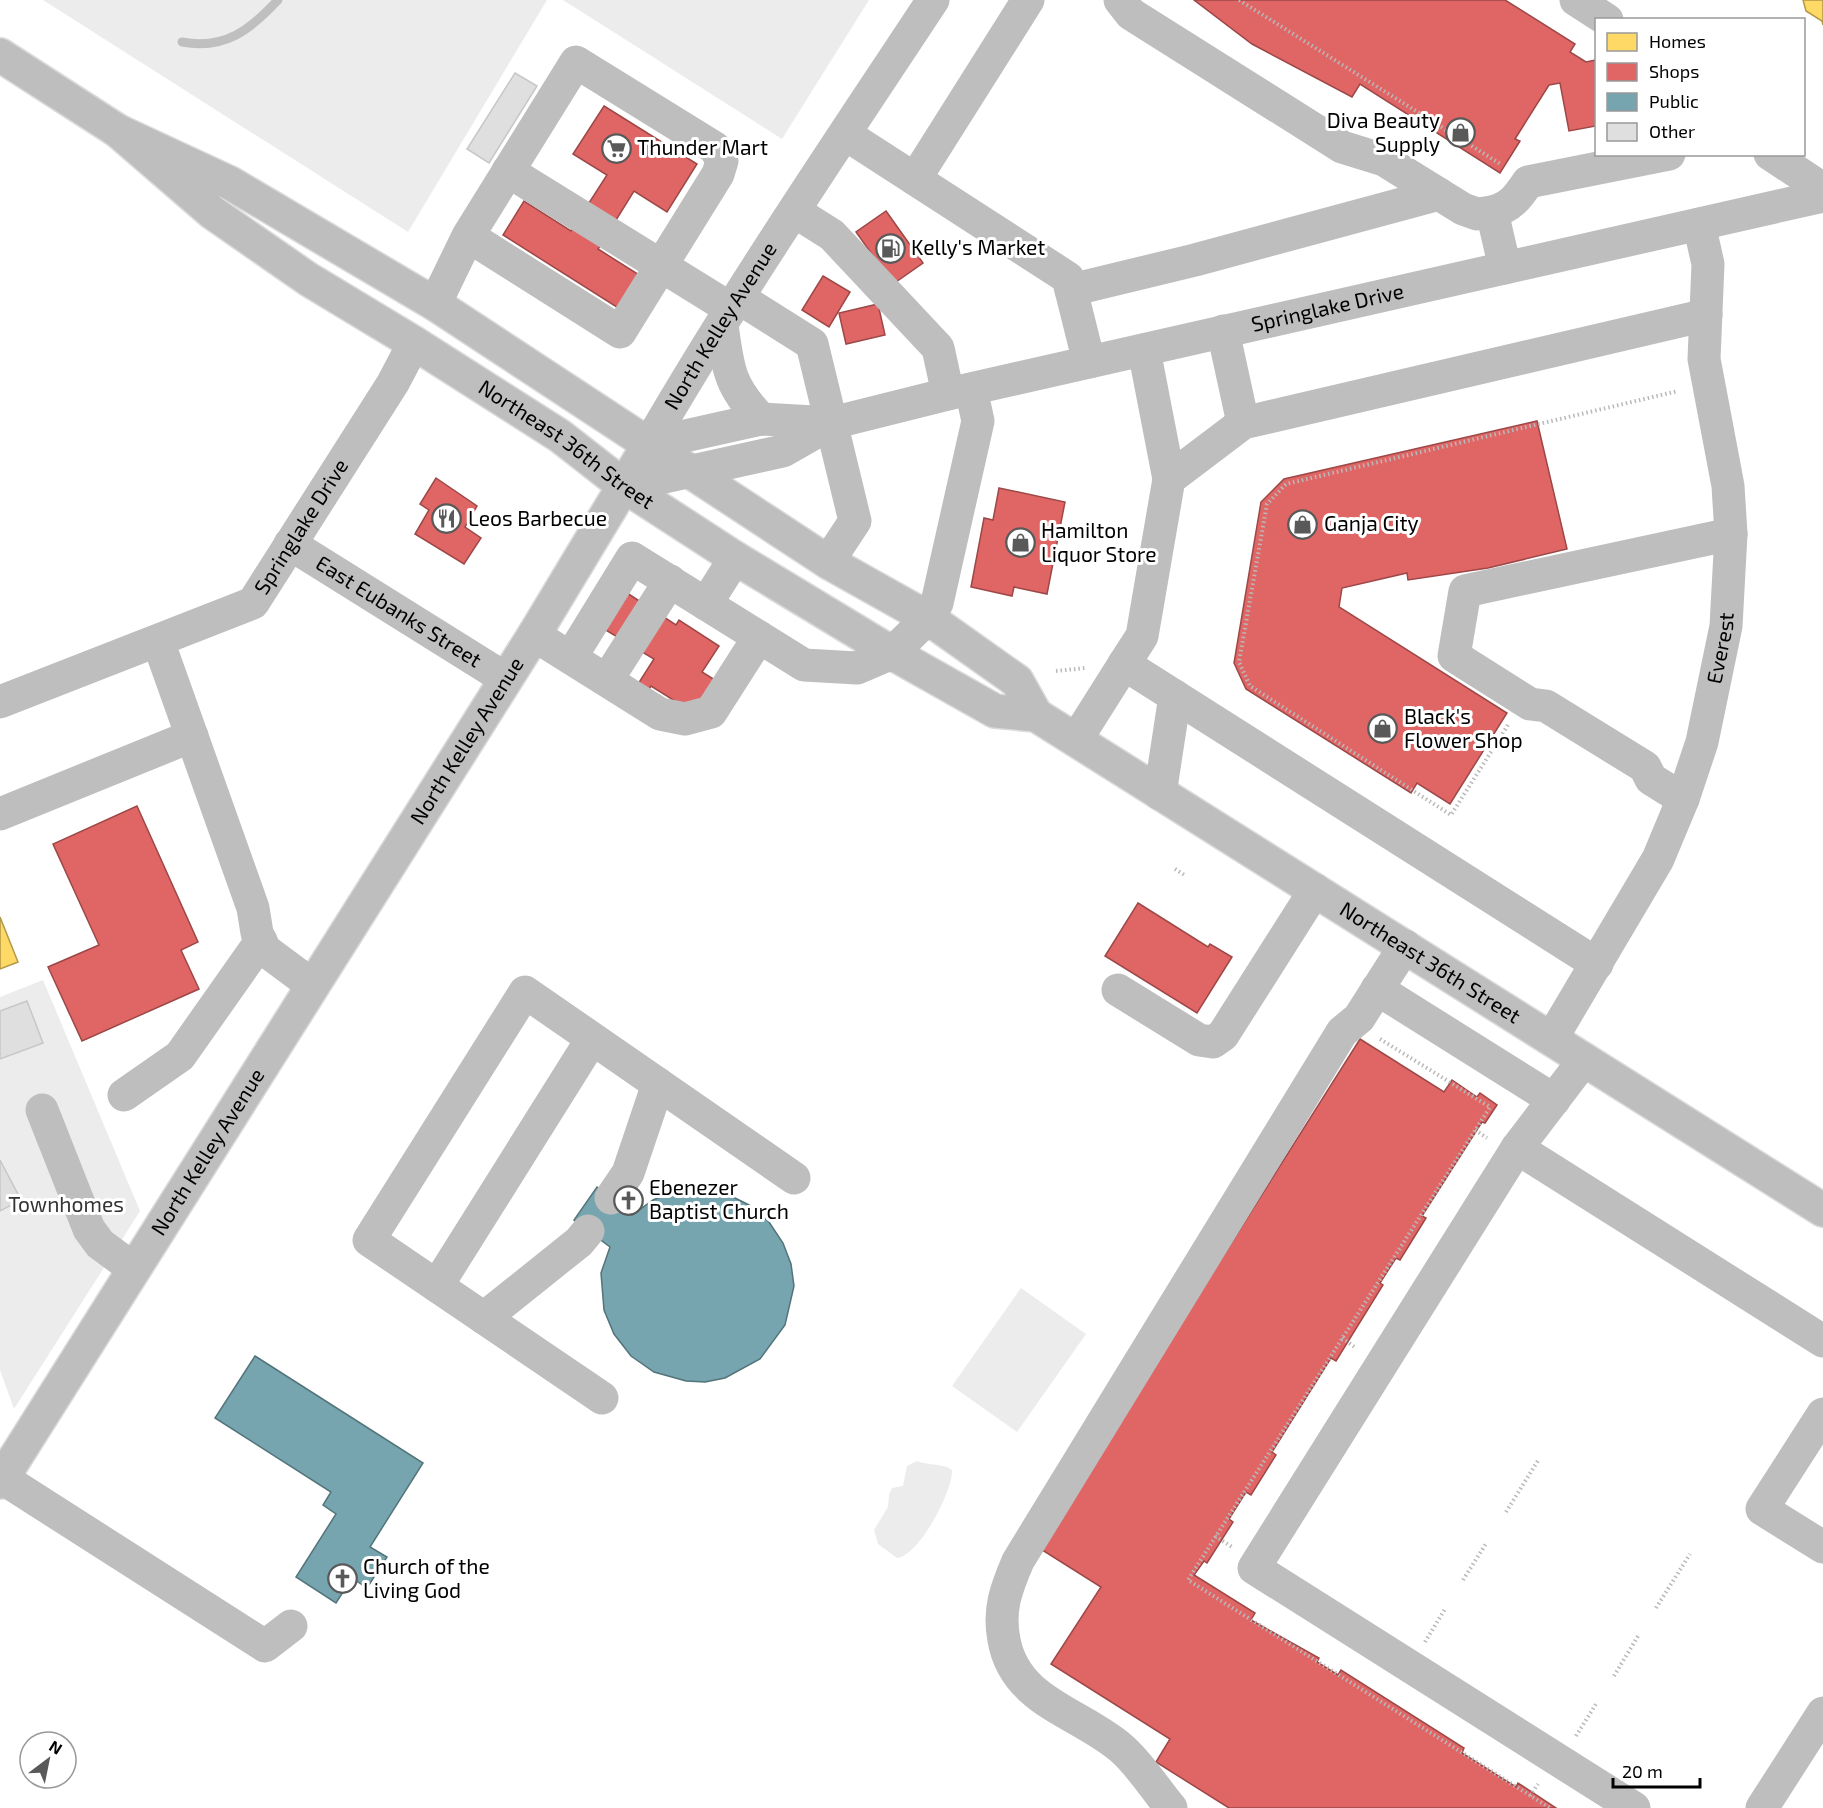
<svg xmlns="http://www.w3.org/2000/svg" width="1823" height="1808" font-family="'Exo 2',sans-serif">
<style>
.green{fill:#ececec}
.homes{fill:#ffd966;stroke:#b29847;stroke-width:1.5}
.shops{fill:#e06666;stroke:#9d4747;stroke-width:1.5}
.public{fill:#76a5af;stroke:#53747a;stroke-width:1.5}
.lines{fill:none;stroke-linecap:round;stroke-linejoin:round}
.stream{stroke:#bfbfbf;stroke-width:9}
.building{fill:#dfdfdf;stroke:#c7c7c7;stroke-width:1.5}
.major-casing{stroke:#dbdbdb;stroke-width:36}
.path{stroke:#b9b9b9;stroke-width:4;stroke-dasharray:1.5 3;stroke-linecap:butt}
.minor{stroke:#bebebe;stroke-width:33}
.major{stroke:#bebebe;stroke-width:33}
.labels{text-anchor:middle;stroke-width:6;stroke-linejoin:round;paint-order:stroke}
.poi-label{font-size:21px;fill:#000;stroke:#fff;text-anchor:start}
.street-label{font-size:21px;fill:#000;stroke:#fff}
.park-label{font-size:21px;fill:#333;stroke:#fff}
</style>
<rect width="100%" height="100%" fill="#fff"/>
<g class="green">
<path d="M43,0H547L408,232Z"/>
<path d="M563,0H869L782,139Z"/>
<path d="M43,980L140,1211L14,1409L0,1370V997Z"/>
<path d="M1021,1288L1086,1334L1017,1432L952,1386Z"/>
<path d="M917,1461C929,1466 943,1463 952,1470C953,1491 919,1556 897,1558L878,1544L874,1530L888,1507L889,1495L892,1488L903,1486L907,1466Z"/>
</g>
<g class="homes">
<path d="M1803,0H1823V25L1822,21L1806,11Z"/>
<path d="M0,917L18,962L0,969Z"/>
</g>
<g class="shops">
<path d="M1194,0H1505L1575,44L1570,52L1586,62L1596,60V126L1569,131L1560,83L1549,85L1515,139L1520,141L1500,173L1360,84L1352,97L1252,44Z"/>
<path d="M604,106L697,164L667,212L634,191L598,249L644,278L623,311L503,235L524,201L571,231L607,175L573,154Z"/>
<path d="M886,211L923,263L893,284L856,232Z"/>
<path d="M823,276L850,292L829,327L802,310Z"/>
<path d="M878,304L885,335L846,344L839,313Z"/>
<path d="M1537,421L1567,549L1488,568L1408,580L1407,573L1342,588L1339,607L1507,713L1450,804L1417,783L1411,793L1246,689L1234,663L1261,502L1284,479Z"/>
<path d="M436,478L477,506L465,527L481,538L464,564L415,534L429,510L420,504Z"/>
<path d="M999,488L1065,502L1047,594L1014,587L1012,596L971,587L984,518L993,520Z"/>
<path d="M627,593L676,625L679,620L719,646L702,672L715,680L694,713L651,686L648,691L638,684L654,659L604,629Z"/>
<path d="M137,806L198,942L181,950L199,989L82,1041L48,967L99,945L53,844Z"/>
<path d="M1138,903L1208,947L1210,944L1232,957L1197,1013L1105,956Z"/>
<path d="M1360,1039L1444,1092L1452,1080L1477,1097L1480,1093L1497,1105L1485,1123L1482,1122L1422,1216L1426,1218L1400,1260L1396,1258L1380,1283L1383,1285L1336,1361L1331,1358L1272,1452L1276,1455L1251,1495L1246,1492L1229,1519L1233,1522L1207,1563L1204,1561L1194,1575L1255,1613L1251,1620L1319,1658L1317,1662L1338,1675L1341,1670L1464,1748L1462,1753L1516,1787L1518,1783L1556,1808H1229L1156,1762L1170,1739L1051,1664L1101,1587L1039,1548Z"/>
</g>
<g class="public">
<path d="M597,1187L632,1215L653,1200L673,1192L709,1191L729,1195L749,1205L769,1222L783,1243L791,1264L794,1286L785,1325L760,1359L725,1378L705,1382L686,1381L654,1372L631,1356L614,1334L604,1310L601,1273L610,1247L574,1220Z"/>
<path d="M255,1356L423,1463L370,1547L387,1557L367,1588L352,1578L336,1603L296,1577L336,1514L323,1505L331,1492L215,1418Z"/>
</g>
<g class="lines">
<path class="stream" d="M182,42C225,50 250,30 278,0"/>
</g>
<g class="building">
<path d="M515,73L537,86L489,163L467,149Z"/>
<path d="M27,1001L43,1043L0,1059V1011Z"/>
<path d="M0,1160L21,1200L0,1211Z"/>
</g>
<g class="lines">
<defs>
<g id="major">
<path d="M0,55L118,131L230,183L435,304L828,562L928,618L1017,681L1036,715"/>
<path id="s6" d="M118,131L213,213L308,279L414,343L560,436L624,486L735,558L892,653L995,711L1036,715L1823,1210"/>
<path id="s7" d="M0,1482L534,635L649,444"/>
</g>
</defs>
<use href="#major" class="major-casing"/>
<g class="path">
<path d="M1239,0L1502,165"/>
<path d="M1056,671L1085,668"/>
<path d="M1508,725L1451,815L1250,686L1239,662L1267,504L1286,484L1678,391"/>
<path d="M1175,869L1186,876"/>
<path d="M1380,1039L1490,1107L1188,1580L1550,1808"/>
<path d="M1475,1130L1487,1138"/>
<path d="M1342,1338L1356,1348"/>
<path d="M1506,1512L1539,1459"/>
<path d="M1215,1536L1232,1547"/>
<path d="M1463,1580L1487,1542"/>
<path d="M1656,1608L1690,1554"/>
<path d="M1425,1642L1445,1609"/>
<path d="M1614,1676L1638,1636"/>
<path d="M1576,1736L1596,1704"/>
<path d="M1530,1796L1538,1784"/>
</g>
<g class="minor">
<path d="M1120,0L1131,14L1342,147L1384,160L1463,209L1477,214L1492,212L1505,268"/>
<path d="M1576,0L1607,20"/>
<path d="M845,134L1068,278L1089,362"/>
<path d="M1770,154L1823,189"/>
<path d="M508,171L731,309"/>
<path d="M915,179L1028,0"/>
<path d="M794,211L832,235L938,348L948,394"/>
<path d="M1492,212C1511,207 1518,197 1528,182L1669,154"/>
<path d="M1071,290L1195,260L1439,194"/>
<path d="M739,298L812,344L855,521L828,562"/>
<path d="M435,304L468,236L576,62L715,148L722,161L718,174L620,332L468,236"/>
<path d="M722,325C728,369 729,386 761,419"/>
<path d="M1223,331L1243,423"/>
<path d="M1144,350L1169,479"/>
<path id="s1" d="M649,444C737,292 836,147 933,0"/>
<path d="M649,444L761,419L832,423"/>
<path id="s2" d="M624,486L783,451L832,423L948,394L1823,196"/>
<path id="s3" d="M290,544L506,679"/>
<path d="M706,604L735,558"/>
<path d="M534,635L660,714L685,719L711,712L759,637L632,558L571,657"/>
<path d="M759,637L804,665L857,668L892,653L928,618L937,603L978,421L971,389"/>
<path d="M158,641L253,908L257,933L265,950L312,985"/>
<path d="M607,680L670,581"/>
<path id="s4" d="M0,702L253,603L393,383L414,343"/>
<path d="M1076,740L1124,664"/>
<path d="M1160,794L1175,696"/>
<path d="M1683,799L1651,779L1645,767L1546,706L1530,704L1454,656L1465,591L1731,534"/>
<path d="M0,814L192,736"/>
<path d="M1597,964L1124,664L1142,636L1169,479L1243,423L1706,315"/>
<path d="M1377,989L1554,1100"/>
<path d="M1118,990L1199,1040L1213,1042L1223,1035L1315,890"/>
<path id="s5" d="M1552,1038L1658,859L1683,799L1702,742L1726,626L1731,534L1728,486L1704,359L1708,264L1699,224"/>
<path d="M1584,1060L1517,1148L1254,1568L1634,1808"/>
<path d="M124,1095L180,1056L261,941"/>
<path d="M42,1110L89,1229L100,1244L134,1269"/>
<path d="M1517,1148L1823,1341"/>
<path d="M611,1198L628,1173L658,1084"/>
<path d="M437,1286L592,1039"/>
<path d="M484,1318L579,1242L588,1231"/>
<path d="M602,1398L369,1240L525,992L794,1178"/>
<path d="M1823,1414L1762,1509L1823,1547"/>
<path d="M2,1478L265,1646L291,1626"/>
<path d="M1171,1808C1155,1789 1140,1764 1121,1748C1079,1712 1015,1702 1004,1640C998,1610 1006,1589 1018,1561L1342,1032L1359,1018L1405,946"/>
<path d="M1762,1808L1823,1713"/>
</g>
<use href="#major" class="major"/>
</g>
<defs>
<symbol id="shop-ring" viewBox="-11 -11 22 22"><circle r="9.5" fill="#fff" stroke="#595959" stroke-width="1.5"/><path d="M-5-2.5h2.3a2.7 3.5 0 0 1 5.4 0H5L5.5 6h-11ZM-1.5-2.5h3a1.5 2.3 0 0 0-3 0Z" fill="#595959"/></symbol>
<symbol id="supermarket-ring" viewBox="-11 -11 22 22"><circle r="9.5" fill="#fff" stroke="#595959" stroke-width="1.5"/><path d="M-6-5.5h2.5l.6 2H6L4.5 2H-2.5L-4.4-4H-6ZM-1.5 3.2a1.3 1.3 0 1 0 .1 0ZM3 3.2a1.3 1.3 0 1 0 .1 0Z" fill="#595959"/></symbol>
<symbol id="fuel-ring" viewBox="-11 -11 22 22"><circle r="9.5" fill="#fff" stroke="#595959" stroke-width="1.5"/><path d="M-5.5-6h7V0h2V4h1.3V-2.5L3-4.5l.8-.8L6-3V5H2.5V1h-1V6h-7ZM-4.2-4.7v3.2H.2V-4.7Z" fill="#595959"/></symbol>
<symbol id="restaurant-ring" viewBox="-11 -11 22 22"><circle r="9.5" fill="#fff" stroke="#595959" stroke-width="1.5"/><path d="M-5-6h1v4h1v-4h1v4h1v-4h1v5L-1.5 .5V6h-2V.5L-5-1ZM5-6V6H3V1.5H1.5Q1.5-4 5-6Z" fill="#595959"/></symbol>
<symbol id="church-ring" viewBox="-11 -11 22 22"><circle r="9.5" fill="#fff" stroke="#595959" stroke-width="1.5"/><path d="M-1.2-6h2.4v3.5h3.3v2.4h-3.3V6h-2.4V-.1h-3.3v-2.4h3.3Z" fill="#595959"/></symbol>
</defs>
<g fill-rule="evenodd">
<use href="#shop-ring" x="1444" y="116" width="33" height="33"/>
<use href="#supermarket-ring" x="600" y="132" width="33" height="33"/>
<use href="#fuel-ring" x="874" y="232" width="33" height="33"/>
<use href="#restaurant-ring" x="430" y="502" width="33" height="33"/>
<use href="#shop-ring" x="1286" y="508" width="33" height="33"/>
<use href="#shop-ring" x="1004" y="526" width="33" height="33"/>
<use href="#shop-ring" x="1366" y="712" width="33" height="33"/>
<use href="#church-ring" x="612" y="1184" width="33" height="33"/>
<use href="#church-ring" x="326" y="1562" width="33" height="33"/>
</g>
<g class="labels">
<g class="poi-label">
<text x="1440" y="128" text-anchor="end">Diva Beauty<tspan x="1440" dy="24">Supply</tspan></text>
<text x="637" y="155">Thunder Mart</text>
<text x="911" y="255">Kelly's Market</text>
<text x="468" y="526">Leos Barbecue</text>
<text x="1324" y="531">Ganja City</text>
<text x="1041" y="538">Hamilton<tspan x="1041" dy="24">Liquor Store</tspan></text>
<text x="1404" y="724">Black's<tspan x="1404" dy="24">Flower Shop</tspan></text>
<text x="649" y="1195">Ebenezer<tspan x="649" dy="24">Baptist Church</tspan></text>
<text x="363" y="1574">Church of the<tspan x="363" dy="24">Living God</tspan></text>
</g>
<g class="street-label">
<text dy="7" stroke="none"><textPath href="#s2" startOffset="728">Springlake Drive</textPath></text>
<text dy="7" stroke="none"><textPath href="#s1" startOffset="138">North Kelley Avenue</textPath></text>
<text dy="7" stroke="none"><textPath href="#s6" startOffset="548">Northeast 36th Street</textPath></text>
<text dy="7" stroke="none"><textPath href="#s4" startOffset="362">Springlake Drive</textPath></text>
<text dy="7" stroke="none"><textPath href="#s3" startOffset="128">East Eubanks Street</textPath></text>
<text dy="7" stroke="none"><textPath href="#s5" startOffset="429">Everest</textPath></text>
<text dy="7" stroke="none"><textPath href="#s7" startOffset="876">North Kelley Avenue</textPath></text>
<text dy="7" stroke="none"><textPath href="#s6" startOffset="1560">Northeast 36th Street</textPath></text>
<text dy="7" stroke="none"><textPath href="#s7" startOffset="390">North Kelley Avenue</textPath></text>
</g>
<g class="park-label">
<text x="66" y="1212">Townhomes</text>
</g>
</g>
<rect x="1595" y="18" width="210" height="138" fill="#ffffff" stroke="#999999" stroke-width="1.5"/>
<rect x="1607" y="33" width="30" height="18" fill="#ffd966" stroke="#999999" stroke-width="1.5"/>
<text x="1649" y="48" font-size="18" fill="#000000">Homes</text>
<rect x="1607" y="63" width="30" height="18" fill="#e06666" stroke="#999999" stroke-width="1.5"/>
<text x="1649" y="78" font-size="18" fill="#000000">Shops</text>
<rect x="1607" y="93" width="30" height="18" fill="#76a5af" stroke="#999999" stroke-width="1.5"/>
<text x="1649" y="108" font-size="18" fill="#000000">Public</text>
<rect x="1607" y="123" width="30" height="18" fill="#dfdfdf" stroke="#999999" stroke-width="1.5"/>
<text x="1649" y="138" font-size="18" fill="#000000">Other</text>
<g transform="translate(48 1760) rotate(32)"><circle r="28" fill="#ffffff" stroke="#999999" stroke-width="1.5"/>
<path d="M0-4.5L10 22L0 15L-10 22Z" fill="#595959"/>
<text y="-9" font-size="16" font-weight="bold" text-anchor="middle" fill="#000000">N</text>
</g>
<path d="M1613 1778v9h87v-9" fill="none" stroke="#000000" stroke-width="3"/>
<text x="1622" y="1778" font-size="18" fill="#000000" stroke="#ffffff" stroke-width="4.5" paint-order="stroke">20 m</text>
</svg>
